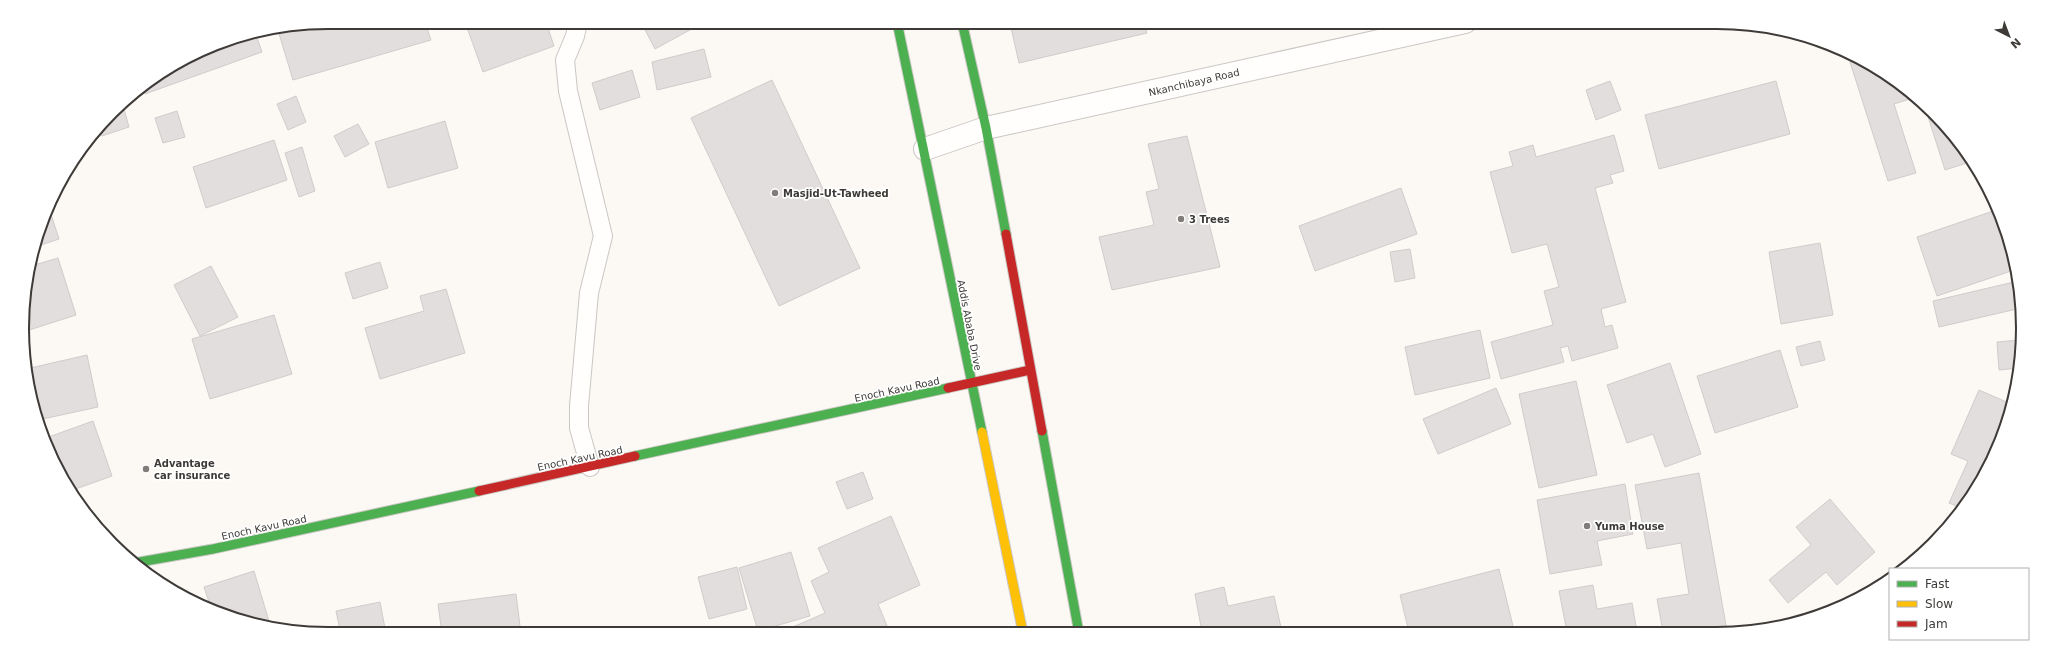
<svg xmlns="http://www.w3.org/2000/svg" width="2045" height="656" font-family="'DejaVu Sans',sans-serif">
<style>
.building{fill:#e2dedd;stroke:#cfcccb}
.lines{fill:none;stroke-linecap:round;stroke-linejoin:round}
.lane-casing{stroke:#cac7c4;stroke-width:20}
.street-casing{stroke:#cac7c4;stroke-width:24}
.fast-casing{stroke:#cac7c4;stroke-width:11}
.slow-casing{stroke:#cac7c4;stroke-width:11}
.jam-casing{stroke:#cac7c4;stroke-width:11}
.lane{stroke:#fffefd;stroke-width:18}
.street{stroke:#fffefd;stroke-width:22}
.fast{stroke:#4caf50;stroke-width:9}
.slow{stroke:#ffc107;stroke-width:9}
.jam{stroke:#c62828;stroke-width:9}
.poi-dot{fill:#807c79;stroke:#fff;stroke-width:1.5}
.labels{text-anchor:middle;stroke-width:3.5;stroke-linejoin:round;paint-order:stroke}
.street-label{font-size:10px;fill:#3d3a37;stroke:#fff}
.poi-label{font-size:10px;font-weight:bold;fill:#3d3a37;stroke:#fff;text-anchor:start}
.rim{fill:none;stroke:#3d3a37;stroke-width:2}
</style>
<rect width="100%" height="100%" fill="#fcf8f4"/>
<g class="building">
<path d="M328,22H425L431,40L293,80L277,27Z"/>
<path d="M465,22H546L554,46L483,72Z"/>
<path d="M641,22H697L699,25L655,49Z"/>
<path d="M1014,22H1144L1147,33L1019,63L1010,23Z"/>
<path d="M255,32L262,52L145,94L143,88L211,45Z"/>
<path d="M704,49L711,77L657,90L652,62Z"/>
<path d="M1860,59L1887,74L1916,97L1894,104L1916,173L1888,181L1850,62Z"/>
<path d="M632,70L640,97L600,110L592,83Z"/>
<path d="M772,80L860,268L779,306L691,118Z"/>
<path d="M1610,81L1621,110L1596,120L1586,90Z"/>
<path d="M1776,81L1790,134L1659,169L1645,115Z"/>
<path d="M296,96L306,122L288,130L277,104Z"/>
<path d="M122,102L129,127L102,136L99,127Z"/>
<path d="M1924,104L1934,112L1973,161L1945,170Z"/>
<path d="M177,111L185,137L163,143L155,118Z"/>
<path d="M445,121L458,168L388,188L375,142Z"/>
<path d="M358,124L369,144L345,157L334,136Z"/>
<path d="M1614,135L1624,171L1610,175L1613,183L1595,188L1626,302L1601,309L1605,327L1612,325L1618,348L1572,361L1568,346L1560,348L1564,362L1501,379L1491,342L1553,325L1544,291L1559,287L1547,244L1512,253L1490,172L1513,166L1509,152L1533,145L1536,157Z"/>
<path d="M1187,136L1220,267L1112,290L1099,237L1154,225L1146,192L1159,189L1148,144Z"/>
<path d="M274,140L287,180L206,208L193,167Z"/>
<path d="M302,147L315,191L299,197L285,153Z"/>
<path d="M1401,188L1417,234L1315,271L1299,226Z"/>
<path d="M49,208L59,239L38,246Z"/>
<path d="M1999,209L2017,269L1937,296L1917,237Z"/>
<path d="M1820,243L1833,315L1781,324L1769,252Z"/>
<path d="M1410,249L1415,278L1395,282L1390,252Z"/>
<path d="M58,258L76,315L23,332L25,288L31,266Z"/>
<path d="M380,262L388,288L353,299L345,273Z"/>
<path d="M211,266L238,317L200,336L174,285Z"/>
<path d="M2018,281L2021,308L1939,327L1933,301Z"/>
<path d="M446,289L465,353L380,379L365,328L424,311L420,296Z"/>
<path d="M274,315L292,374L210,399L192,339Z"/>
<path d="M1480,330L1490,378L1415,395L1405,347Z"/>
<path d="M2020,340L2019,368L1999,370L1997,342Z"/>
<path d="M1820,341L1825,360L1801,366L1796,347Z"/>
<path d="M1780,350L1798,407L1715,433L1697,376Z"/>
<path d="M87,355L98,407L38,420L32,407L26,369Z"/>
<path d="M1670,363L1701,454L1665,467L1653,434L1627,443L1607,385Z"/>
<path d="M1576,381L1597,475L1539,488L1519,394Z"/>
<path d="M1496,388L1511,424L1438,454L1423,419Z"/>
<path d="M1979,390L2011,404L1982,481L1961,508L1949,503L1968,461L1951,454Z"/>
<path d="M93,421L112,476L70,491L46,438Z"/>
<path d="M863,472L873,499L847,509L836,482Z"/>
<path d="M1699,473L1727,631L1663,632L1657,599L1689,594L1681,543L1647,549L1635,485Z"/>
<path d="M1625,484L1633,534L1597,541L1602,565L1550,574L1537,500Z"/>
<path d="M1830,499L1875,552L1837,585L1826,572L1788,603L1769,580L1811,545L1796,527Z"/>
<path d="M891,516L920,585L878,604L890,633H779L825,613L811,581L829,572L818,548Z"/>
<path d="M791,552L810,616L758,631L739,568Z"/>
<path d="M737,567L747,609L709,619L698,577Z"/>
<path d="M1499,569L1513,626L1491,632H1409L1400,595Z"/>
<path d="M254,571L271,628L212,611L204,587Z"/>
<path d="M1593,585L1597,609L1632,603L1637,632H1567L1559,591Z"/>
<path d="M1224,587L1228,606L1274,596L1282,632H1202L1195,594Z"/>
<path d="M516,594L521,634H442L438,604Z"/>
<path d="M380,602L386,634H341L336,611Z"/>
</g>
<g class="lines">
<defs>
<path id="lane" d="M578,22L575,36L565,60L568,91L603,236L589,293L579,406V428L590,467"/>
<path id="street" d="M925,149L986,128L1465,22"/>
<g id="fast">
<path d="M897,22L982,432"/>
<path d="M962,22L986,128L1006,234"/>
<path d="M1042,431L1079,633"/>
<path d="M635,456L948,388"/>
<path d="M134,563L213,549L479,491"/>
</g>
<path id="slow" d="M982,432L1023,633"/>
<g id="jam">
<path d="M1006,234L1042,431"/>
<path d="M948,388L1030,370"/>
<path d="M479,491L635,456"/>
</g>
</defs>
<use href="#lane" class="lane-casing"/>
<use href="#street" class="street-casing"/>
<use href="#fast" class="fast-casing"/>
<use href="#slow" class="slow-casing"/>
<use href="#jam" class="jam-casing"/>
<use href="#lane" class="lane"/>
<use href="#street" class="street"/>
<use href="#fast" class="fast"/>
<use href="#slow" class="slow"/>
<use href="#jam" class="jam"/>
</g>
<g class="poi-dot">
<circle cx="775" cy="193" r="4"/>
<circle cx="1181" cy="219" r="4"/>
<circle cx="146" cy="469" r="4"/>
<circle cx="1587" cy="526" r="4"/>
</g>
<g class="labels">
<g class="street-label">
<text transform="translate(1194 82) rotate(-13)" y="4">Nkanchibaya Road</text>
<text transform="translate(970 325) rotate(79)" y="4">Addis Ababa Drive</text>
<text transform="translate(897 389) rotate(-12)" y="4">Enoch Kavu Road</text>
<text transform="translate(580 458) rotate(-12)" y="4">Enoch Kavu Road</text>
<text transform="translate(264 527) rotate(-12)" y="4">Enoch Kavu Road</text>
</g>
<g class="poi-label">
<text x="783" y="197">Masjid-Ut-Tawheed</text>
<text x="1189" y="223">3 Trees</text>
<text x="154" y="467">Advantage<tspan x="154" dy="12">car insurance</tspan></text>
<text x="1595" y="530">Yuma House</text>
</g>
</g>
<path d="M0 0H2045V656H0ZM328 29H1717A299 299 0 0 1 2016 328V328A299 299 0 0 1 1717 627H328A299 299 0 0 1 29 328V328A299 299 0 0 1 328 29Z" fill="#fff" fill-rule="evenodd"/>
<path class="rim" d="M328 29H1717A299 299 0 0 1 2016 328V328A299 299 0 0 1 1717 627H328A299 299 0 0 1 29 328V328A299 299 0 0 1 328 29Z"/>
<rect x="1889" y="568" width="140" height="72" fill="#ffffff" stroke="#b1b0af"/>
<rect x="1897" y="581" width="20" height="6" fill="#4caf50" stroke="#b1b0af"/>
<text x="1925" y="588" font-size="12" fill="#3d3a37">Fast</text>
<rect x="1897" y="601" width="20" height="6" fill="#ffc107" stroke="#b1b0af"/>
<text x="1925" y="608" font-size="12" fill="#3d3a37">Slow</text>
<rect x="1897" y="621" width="20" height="6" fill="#c62828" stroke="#b1b0af"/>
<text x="1925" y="628" font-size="12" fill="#3d3a37">Jam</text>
<g transform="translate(2009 36) rotate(138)" stroke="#ffffff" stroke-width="3" paint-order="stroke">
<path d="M0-3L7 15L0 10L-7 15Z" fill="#3d3a37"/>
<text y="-6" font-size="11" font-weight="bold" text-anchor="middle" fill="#3d3a37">N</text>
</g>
</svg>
